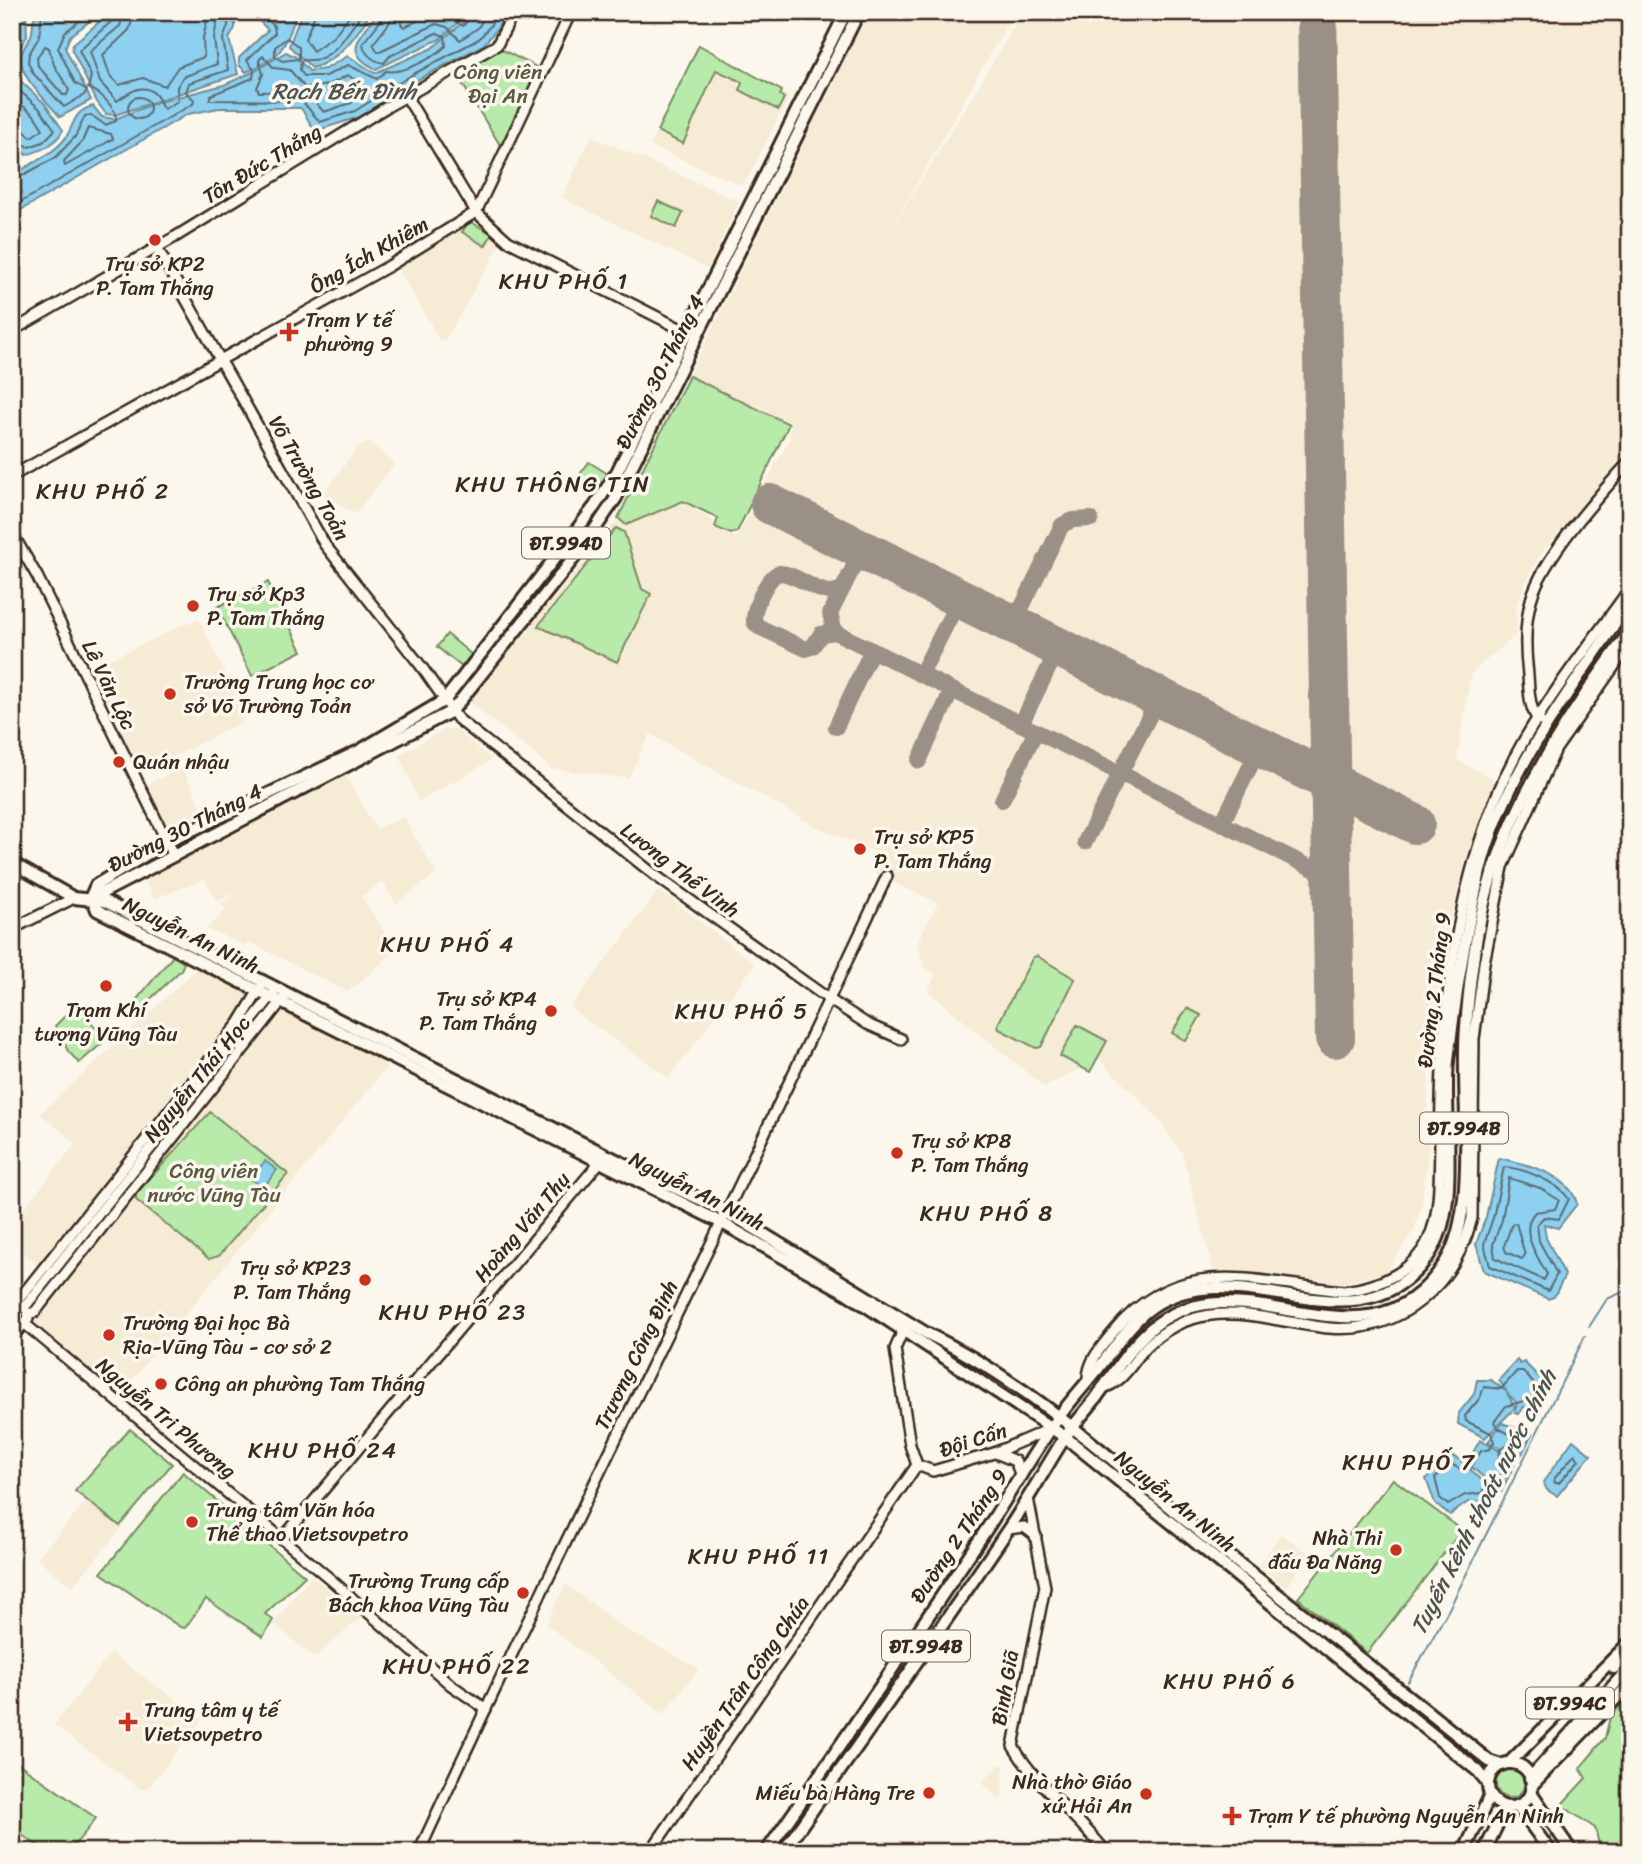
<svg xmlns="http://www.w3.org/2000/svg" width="1642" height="1864" font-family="Sriracha,sans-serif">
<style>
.built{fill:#f6ebd5}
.green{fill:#b8eaaa;stroke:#7a8a64;stroke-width:2}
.water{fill:#8ed0ef;stroke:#6d8e9b;stroke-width:2}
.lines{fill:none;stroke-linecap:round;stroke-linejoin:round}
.shore{stroke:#5c6c72;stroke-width:2}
.stream{stroke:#6d8e9b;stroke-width:2}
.taxiway{stroke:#9b9085;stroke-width:16}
.runway{stroke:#9b9085;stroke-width:40}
.secondary-casing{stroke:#3b2a1e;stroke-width:14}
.primary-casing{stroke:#3b2a1e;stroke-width:16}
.secondary{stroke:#fbf7ec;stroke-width:9}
.primary{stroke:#fbf7ec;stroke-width:10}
.poi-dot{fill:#c8321e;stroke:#fbf7ec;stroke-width:2.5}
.labels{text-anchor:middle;stroke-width:7;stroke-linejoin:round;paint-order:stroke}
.shield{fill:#fbf7ec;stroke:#75685c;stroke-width:2}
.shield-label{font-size:19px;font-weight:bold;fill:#3b2a1e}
.park-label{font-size:21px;fill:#5a5a41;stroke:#fbf7ec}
.street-label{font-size:21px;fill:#3b2a1e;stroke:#fbf7ec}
.poi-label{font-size:21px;fill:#3b2a1e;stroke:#fbf7ec;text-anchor:start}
.water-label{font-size:23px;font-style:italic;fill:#505452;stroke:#fbf7ec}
.neighbourhood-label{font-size:23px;letter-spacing:2px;fill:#3b2a1e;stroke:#fbf7ec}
</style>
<rect width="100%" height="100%" fill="#fbf7ec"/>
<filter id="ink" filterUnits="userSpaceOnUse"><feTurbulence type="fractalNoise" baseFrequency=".0143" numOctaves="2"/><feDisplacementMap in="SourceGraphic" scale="14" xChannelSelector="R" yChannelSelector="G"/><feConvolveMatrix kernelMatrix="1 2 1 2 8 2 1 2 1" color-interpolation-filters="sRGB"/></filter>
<g filter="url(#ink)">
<g class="built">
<path d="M868,12H1014L884,242L1023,12H1630V447L1538,558L1516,604L1517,634L1471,673L1457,760L1500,782L1476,828L1460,879L1437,984L1429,1044L1428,1107L1423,1111V1117L1428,1120L1429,1147L1421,1208L1414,1230L1385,1273L1344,1283L1213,1269L1182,1153L1157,1117L1099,1059L1044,1087L928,991L936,974L923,967L918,941L938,903L875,874L883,855L819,828L650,734L628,778L553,769L469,702L615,523L681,499L736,538L789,440L792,423L689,376Z"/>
<path d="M699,45L789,96L744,186L650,146Z"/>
<path d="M591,136L739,201L708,269L562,198Z"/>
<path d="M473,217L502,241L446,339L440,340L400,272V266Z"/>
<path d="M369,442L395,464L355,514L323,494L358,447Z"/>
<path d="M198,618L245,713L243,721L145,771L139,768L94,674L96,666Z"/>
<path d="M446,728L456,729L492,760L419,801L399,755Z"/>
<path d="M182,768L205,815L167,833L144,786Z"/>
<path d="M345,775L376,829L404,817L436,874L396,904L383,882L361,896L396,950L348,992L249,942L245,945L206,929L226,911L221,904L239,890L217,902L205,879L154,899L142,877L313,794L312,791Z"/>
<path d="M659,890L755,964L669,1078L570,1008Z"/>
<path d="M203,963L394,1058L116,1400L25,1324L35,1312L43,1269L12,1243V1224L76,1143L40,1114Z"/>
<path d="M87,1501L122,1528L72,1587L37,1558Z"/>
<path d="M1281,1534L1310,1554L1286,1587L1258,1566Z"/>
<path d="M311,1576L363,1616L314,1658L273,1623Z"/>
<path d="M566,1584L620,1626L699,1669L663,1714L546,1624Z"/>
<path d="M111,1653L202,1719L148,1788L142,1790L54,1725Z"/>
<path d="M1001,1764L1004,1765L1001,1801L982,1782Z"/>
</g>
<g class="green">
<path d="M699,45L782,91L780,95L784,98L778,110L740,90L742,82L716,70L683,144L657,131Z"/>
<path d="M497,47L538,68L502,148L455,72Z"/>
<path d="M658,201L683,213L676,228L651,216Z"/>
<path d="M469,221L492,234L485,246L462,232Z"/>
<path d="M689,376L789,424L737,532L731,534L715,527L718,518L683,501L626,525L618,518Z"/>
<path d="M589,462L608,474L596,492L577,478Z"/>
<path d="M616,528L624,532L642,589L651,594L617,662L538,626Z"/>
<path d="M268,582L302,651L252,676L217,607Z"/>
<path d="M447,634L472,655L462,667L437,647Z"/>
<path d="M173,956L184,963L181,970L139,1010L132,1005Z"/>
<path d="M1037,956L1075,979L1041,1047L1036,1048L999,1029L998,1024L1033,957Z"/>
<path d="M74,1007L80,1009L106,1040L79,1063L68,1051L55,1026Z"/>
<path d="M1187,1008L1201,1015L1186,1041L1172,1033Z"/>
<path d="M1077,1025L1107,1041L1090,1072L1060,1056Z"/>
<path d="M210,1112L288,1174L219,1256L209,1259L136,1200V1194Z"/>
<path d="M130,1429L172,1464L120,1526L75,1491Z"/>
<path d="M183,1472L305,1576L265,1614L273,1620L263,1637L206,1599L185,1628L180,1627L101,1573Z"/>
<path d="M1393,1479L1462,1530L1367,1653L1298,1598Z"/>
<path d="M1630,1695V1852H1601L1595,1828L1561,1805L1586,1778L1580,1768L1605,1738L1610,1717Z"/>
<path d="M12,1759L96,1818C63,1864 57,1860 12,1828Z"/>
<circle cx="1510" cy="1784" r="14"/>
</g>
<g class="water">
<path d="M12,12H26L27,36L12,62Z"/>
<path d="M102,12L70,36L65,48L91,100L60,117C48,101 15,75 22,53C23,47 28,43 30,38C35,29 30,21 37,13Z"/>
<path d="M111,12H235V28L229,39L238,74L115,115L106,114L97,102L72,50L73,44Z"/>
<path d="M251,12H297C285,47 283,57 246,72L239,65V58L268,30Z"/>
<path d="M302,12H371C357,35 339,61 312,68L289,46Z"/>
<path d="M377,12H469V13L440,39L376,69C338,51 365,34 377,12Z"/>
<path d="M476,12H505L498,28L483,45L413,82L359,117L315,131L301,108H219L188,114L12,215V176C30,163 59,153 69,132C76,118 76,111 93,106L102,117L115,119L155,103L224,85L255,71L286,52L296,57L309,71L325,69L348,56L375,73L431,49Z"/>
<path d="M12,73L45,104L63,130C55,145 43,150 26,155L12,140Z"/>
<path d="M1499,1158C1524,1163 1571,1175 1577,1204L1558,1228L1544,1224L1546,1238L1565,1275L1554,1297L1548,1299L1484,1271L1476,1244L1486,1217Z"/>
<path d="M265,1161L277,1170L263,1188L251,1179Z"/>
<path d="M1517,1360L1520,1364L1524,1362L1550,1388L1530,1409L1524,1407L1519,1414L1515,1413L1517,1403L1507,1393L1515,1408L1485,1438L1458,1424L1459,1413L1474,1394L1477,1380H1491L1507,1392L1499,1380Z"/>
<path d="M1502,1423L1532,1434L1522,1454L1516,1456L1488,1442Z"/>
<path d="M1480,1440L1506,1454L1515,1463L1501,1492L1467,1463Z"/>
<path d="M1573,1440L1591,1455L1557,1496L1547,1490L1543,1482Z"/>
<path d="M1447,1453L1460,1460L1496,1493L1493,1501L1468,1502L1450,1515L1435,1503L1426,1479L1441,1464Z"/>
</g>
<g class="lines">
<g class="shore">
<path d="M42,12L39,37L29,54L28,62L33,73L64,107L84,95L87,90L75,83L58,48L65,32L91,12"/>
<path d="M124,12L120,26L90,51L100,82L117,101C127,94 143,81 155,94C160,99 160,105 164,109L178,101L177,87L183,77L217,64L214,38L219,12"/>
<path d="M135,12L129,30L103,55L110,76L119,85L143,78L165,86L178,67L204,57L203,38L209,12"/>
<path d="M261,12L274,26L275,33L247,60L254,70L253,78L211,95L209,100L302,101L320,122L355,111L410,76L479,39L491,25L497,12"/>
<path d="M316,12L305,39L313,51L333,37L352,12"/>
<path d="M363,12C350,28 339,52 319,59C313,61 307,59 301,61L300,70L304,76H326L348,65L377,79L386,71C404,74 433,58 446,46L445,36L436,33L390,56L384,63C373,61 364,54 363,43L382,19L383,12"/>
<path d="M392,12L390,22L373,44L378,52L436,24L447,27L460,40L478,28L487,12"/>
<path d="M402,12L401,24L404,27C434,14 435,8 463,26L475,12"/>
<path d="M287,38L299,47V59L282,61L275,56V47Z"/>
<path d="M45,46L49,48L54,65L69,90L67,95H63L38,66L37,57Z"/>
<path d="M263,56L274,68L290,70L305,88L329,85L348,75L369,91L351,103L324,112L305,91L259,92L257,88L263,74L259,60Z"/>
<path d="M12,84L40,109L55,130L43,142L29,147L12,137"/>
<path d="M12,97L34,115L43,129L31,137L22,129L12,128"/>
<circle cx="139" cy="108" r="11"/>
<path d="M88,128L111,134L113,139L65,166L64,161L82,142Z"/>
<path d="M12,181L55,158L75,137L85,116L91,115L105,125L116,121C118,109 99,91 88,88L91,76L79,50L113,20L115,12"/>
<path d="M12,207L193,104L194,100L186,92L189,83L228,70L223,39L228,26V12"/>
<path d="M1504,1167C1523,1168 1558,1182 1569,1199L1559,1219L1544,1217L1537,1224L1539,1241L1557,1274L1548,1291L1490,1266L1484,1244L1493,1218Z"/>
<path d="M1509,1178L1540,1188L1559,1200L1555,1209L1535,1212C1518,1230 1537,1256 1547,1274L1544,1280L1495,1258L1493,1244L1502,1220Z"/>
<path d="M1516,1223L1525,1255L1522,1259L1506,1252L1504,1246L1512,1224Z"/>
<path d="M1517,1371H1523L1538,1389L1528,1400L1506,1406L1494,1422L1498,1428L1519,1439L1521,1444L1517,1447L1507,1445L1500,1449L1499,1458L1505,1466L1500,1478L1487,1480L1482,1493L1465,1495L1448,1505L1440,1498L1435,1478L1451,1464L1462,1470L1470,1469L1481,1451L1490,1449L1494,1442L1491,1433L1466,1421L1465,1416L1480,1398L1484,1387L1501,1389Z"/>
<path d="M1575,1454L1579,1460L1559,1483H1555L1554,1479Z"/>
</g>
<g class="stream">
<path d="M1589,1327L1607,1299L1630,1289"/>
<path d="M1408,1682L1450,1607L1585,1336"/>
</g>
<g class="taxiway">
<path d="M843,588C823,603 800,572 778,573C766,580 753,608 754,622L759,627L806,649L813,646L821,634L835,632L1332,878"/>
<path d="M1013,625L1062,525L1073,520L1091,519"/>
<path d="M835,632L830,614L862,550"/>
<path d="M921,674L960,598"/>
<path d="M1021,724L1059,647"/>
<path d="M836,727L872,650"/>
<path d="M919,761L952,690"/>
<path d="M1002,800L1036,731"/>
<path d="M1222,823L1260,747"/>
<path d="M1085,842L1159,697"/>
</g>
<g class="runway">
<path d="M1317,12L1335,1038"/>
<path d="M770,504L1415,824"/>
</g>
<defs>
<g id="secondary">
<path d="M406,96L476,212L508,241L687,332"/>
<path d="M157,248L325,545L421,666L458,719L656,876L830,1000L867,1024L901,1039"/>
<path d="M12,331L175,237L385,108L497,45L514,12"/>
<path d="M12,476L389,266L476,212L571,12"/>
<path d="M12,533L37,576L173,854"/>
<path d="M1540,721C1529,712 1529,689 1528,675C1525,650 1524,625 1531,600C1542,558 1600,494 1630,461"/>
<path d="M12,929L74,898"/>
<path d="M18,1306L19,1299L239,1023L261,987"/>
<path d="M24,1308L273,994"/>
<path d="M28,1314L35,1312L284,998"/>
<path d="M25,1324L329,1578L451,1685L486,1709"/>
<path d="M905,1326L895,1349L910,1445L917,1465L933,1471L994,1453L1050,1429"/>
<path d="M12,1337L28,1319"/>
<path d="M1088,1381C1087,1361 1103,1345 1115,1330C1180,1252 1256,1283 1344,1291C1380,1287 1418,1270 1431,1233C1441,1205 1439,1174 1440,1144C1441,1104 1441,1063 1445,1023C1454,926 1475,825 1524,740C1555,687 1595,638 1630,588"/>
<path d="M1102,1388C1124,1383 1131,1363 1147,1346C1158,1335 1177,1323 1192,1319C1236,1305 1285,1324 1329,1328C1401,1334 1455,1285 1472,1218L1474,1039L1484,963L1503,867L1556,749L1630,644"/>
<path d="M996,1453L1015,1461L1021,1476"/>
<path d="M1028,1498L1045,1587L1013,1746C1038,1788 1076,1814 1106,1852"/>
<path d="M1008,1529L1024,1527L1036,1536"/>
<path d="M282,1539L599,1163"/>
<path d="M419,1852C570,1524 735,1203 887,876"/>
<path d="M650,1852L917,1465"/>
</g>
<g id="primary">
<path d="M12,863L74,898L104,901L636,1170L726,1211L926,1333C1031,1383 1117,1465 1207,1538C1300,1613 1396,1685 1489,1761L1501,1765"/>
<path d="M94,892L102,893L452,711L582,548L616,498L859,12"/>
<path d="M91,896L96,885L167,842L359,751L445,700L595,506L617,472L846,12"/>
<path d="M94,902L97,910L722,1223L848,1294L1065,1437L1478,1771L1488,1783"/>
<path d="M1614,1668L1630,1653"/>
<path d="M1509,1763L1630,1642"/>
<circle cx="1510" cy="1785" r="22"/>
<path d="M1530,1778L1630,1667"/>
<path d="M1532,1785L1630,1684"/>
<path d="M1531,1792L1572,1852"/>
<path d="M1517,1806L1551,1852"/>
<path d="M766,1852C842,1744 915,1636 988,1527C1012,1490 1035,1450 1061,1414C1072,1399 1086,1384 1098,1369C1116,1346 1133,1317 1160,1302C1245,1254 1358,1352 1427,1258C1463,1209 1442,1120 1448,1061C1455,997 1465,934 1480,871C1505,771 1573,687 1630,602"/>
<path d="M783,1852C858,1744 936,1637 1009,1528C1029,1498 1046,1467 1065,1437C1075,1423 1086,1411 1096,1398C1115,1372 1131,1343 1158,1323C1247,1258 1370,1382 1445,1263C1480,1207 1460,1093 1466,1027C1470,974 1477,916 1495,866C1525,780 1577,704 1630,631"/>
<path d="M1464,1852L1490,1795"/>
<path d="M1484,1852L1506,1807"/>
</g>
</defs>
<use href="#secondary" class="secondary-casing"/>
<use href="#primary" class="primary-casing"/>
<use href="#secondary" class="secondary"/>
<use href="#primary" class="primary"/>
</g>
</g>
<g class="poi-dot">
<circle cx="155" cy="240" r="7"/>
<path d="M285.5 321.5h7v7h7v7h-7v7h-7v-7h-7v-7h7z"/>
<circle cx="193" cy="606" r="7"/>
<circle cx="170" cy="694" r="7"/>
<circle cx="119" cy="762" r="7"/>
<circle cx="860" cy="849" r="7"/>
<circle cx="106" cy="986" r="7"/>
<circle cx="551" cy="1011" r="7"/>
<circle cx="897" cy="1153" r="7"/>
<circle cx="365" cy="1280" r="7"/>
<circle cx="109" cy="1335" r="7"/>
<circle cx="161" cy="1384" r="7"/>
<circle cx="192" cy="1522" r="7"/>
<circle cx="1396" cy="1550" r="7"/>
<circle cx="523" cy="1593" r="7"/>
<path d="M124.5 1711.5h7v7h7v7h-7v7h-7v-7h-7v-7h7z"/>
<circle cx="929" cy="1793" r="7"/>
<circle cx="1146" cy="1794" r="7"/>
<path d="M1228.5 1805.5h7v7h7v7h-7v7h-7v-7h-7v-7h7z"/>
</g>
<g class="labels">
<g class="shield">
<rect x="522" y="527.5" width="88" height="31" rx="5"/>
<rect x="1420" y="1112.5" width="88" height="31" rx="5"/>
<rect x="882" y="1630.5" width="88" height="31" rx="5"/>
<rect x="1526" y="1687.5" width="88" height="31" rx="5"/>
</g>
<g class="shield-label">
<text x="566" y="550">ĐT.994D</text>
<text x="1464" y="1135">ĐT.994B</text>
<text x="926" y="1653">ĐT.994B</text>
<text x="1570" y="1710">ĐT.994C</text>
</g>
<g class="park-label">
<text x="498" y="79">Công viên<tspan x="498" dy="24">Đại An</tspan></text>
<text x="214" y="1178">Công viên<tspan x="214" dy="24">nước Vũng Tàu</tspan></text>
</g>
<g class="street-label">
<text transform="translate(262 164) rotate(-31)" y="7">Tôn Đức Thắng</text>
<text transform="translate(369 255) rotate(-30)" y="7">Ông Ích Khiêm</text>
<text transform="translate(660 372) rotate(-63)" y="7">Đường 30 Tháng 4</text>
<text transform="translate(309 478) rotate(60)" y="7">Võ Trường Toản</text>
<text transform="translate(109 685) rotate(64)" y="7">Lê Văn Lộc</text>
<text transform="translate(185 828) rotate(-27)" y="7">Đường 30 Tháng 4</text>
<text transform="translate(680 870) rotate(37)" y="7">Lương Thế Vinh</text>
<text transform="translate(191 935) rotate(26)" y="7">Nguyễn An Ninh</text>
<text transform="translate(1434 990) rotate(-83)" y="7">Đường 2 Tháng 9</text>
<text transform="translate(197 1079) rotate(-51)" y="7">Nguyễn Thái Học</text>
<text transform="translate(697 1191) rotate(27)" y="7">Nguyễn An Ninh</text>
<text transform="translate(522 1227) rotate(-50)" y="7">Hoàng Văn Thụ</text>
<text transform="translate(636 1355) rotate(-64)" y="7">Trương Công Định</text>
<text transform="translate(166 1418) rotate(40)" y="7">Nguyễn Tri Phương</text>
<text transform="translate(973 1440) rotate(-18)" y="7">Đội Cấn</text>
<text transform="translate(1175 1501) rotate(39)" y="7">Nguyễn An Ninh</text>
<text transform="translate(959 1536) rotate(-56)" y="7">Đường 2 Tháng 9</text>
<text transform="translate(745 1683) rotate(-55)" y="7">Huyền Trân Công Chúa</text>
<text transform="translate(1005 1688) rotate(-80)" y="7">Bình Giã</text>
</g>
<g class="poi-label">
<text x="155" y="271" text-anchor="middle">Trụ sở KP2<tspan x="155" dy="24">P. Tam Thắng</tspan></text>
<text x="305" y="327">Trạm Y tế<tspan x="305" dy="24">phường 9</tspan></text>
<text x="207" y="601">Trụ sở Kp3<tspan x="207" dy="24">P. Tam Thắng</tspan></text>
<text x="184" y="689">Trường Trung học cơ<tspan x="184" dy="24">sở Võ Trường Toản</tspan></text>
<text x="133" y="769">Quán nhậu</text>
<text x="874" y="844">Trụ sở KP5<tspan x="874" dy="24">P. Tam Thắng</tspan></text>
<text x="537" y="1006" text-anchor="end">Trụ sở KP4<tspan x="537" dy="24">P. Tam Thắng</tspan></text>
<text x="106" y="1017" text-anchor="middle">Trạm Khí<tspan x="106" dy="24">tượng Vũng Tàu</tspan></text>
<text x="911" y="1148">Trụ sở KP8<tspan x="911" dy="24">P. Tam Thắng</tspan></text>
<text x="351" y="1275" text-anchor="end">Trụ sở KP23<tspan x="351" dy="24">P. Tam Thắng</tspan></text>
<text x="123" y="1330">Trường Đại học Bà<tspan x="123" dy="24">Rịa-Vũng Tàu - cơ sở 2</tspan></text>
<text x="175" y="1391">Công an phường Tam Thắng</text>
<text x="206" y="1517">Trung tâm Văn hóa<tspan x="206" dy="24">Thể thao Vietsovpetro</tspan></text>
<text x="1382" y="1545" text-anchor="end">Nhà Thi<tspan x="1382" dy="24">đấu Đa Năng</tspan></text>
<text x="509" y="1588" text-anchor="end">Trường Trung cấp<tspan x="509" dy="24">Bách khoa Vũng Tàu</tspan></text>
<text x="144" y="1717">Trung tâm y tế<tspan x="144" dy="24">Vietsovpetro</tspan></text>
<text x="1132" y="1789" text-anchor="end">Nhà thờ Giáo<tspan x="1132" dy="24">xứ Hải An</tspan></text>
<text x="915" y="1800" text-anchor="end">Miếu bà Hàng Tre</text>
<text x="1248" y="1823">Trạm Y tế phường Nguyễn An Ninh</text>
</g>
<g class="water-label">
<text x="344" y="99">Rạch Bến Đình</text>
<text transform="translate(1483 1502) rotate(-63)" y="8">Tuyến kênh thoát nước chính</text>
</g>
<g class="neighbourhood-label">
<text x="564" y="289">KHU PHỐ 1</text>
<text x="553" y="492">KHU THÔNG TIN</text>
<text x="103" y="499">KHU PHỐ 2</text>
<text x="448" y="952">KHU PHỐ 4</text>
<text x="742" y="1019">KHU PHỐ 5</text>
<text x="987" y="1221">KHU PHỐ 8</text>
<text x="453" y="1320">KHU PHỐ 23</text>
<text x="323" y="1458">KHU PHỐ 24</text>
<text x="1409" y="1470">KHU PHỐ 7</text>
<text x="759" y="1564">KHU PHỐ 11</text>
<text x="457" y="1674">KHU PHỐ 22</text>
<text x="1230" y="1689">KHU PHỐ 6</text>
</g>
</g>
<rect width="1642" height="1864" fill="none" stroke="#fbf7ec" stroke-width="42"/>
<rect x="21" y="21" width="1600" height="1822" fill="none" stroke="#3b2a1e" stroke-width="2.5" filter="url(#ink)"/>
</svg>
